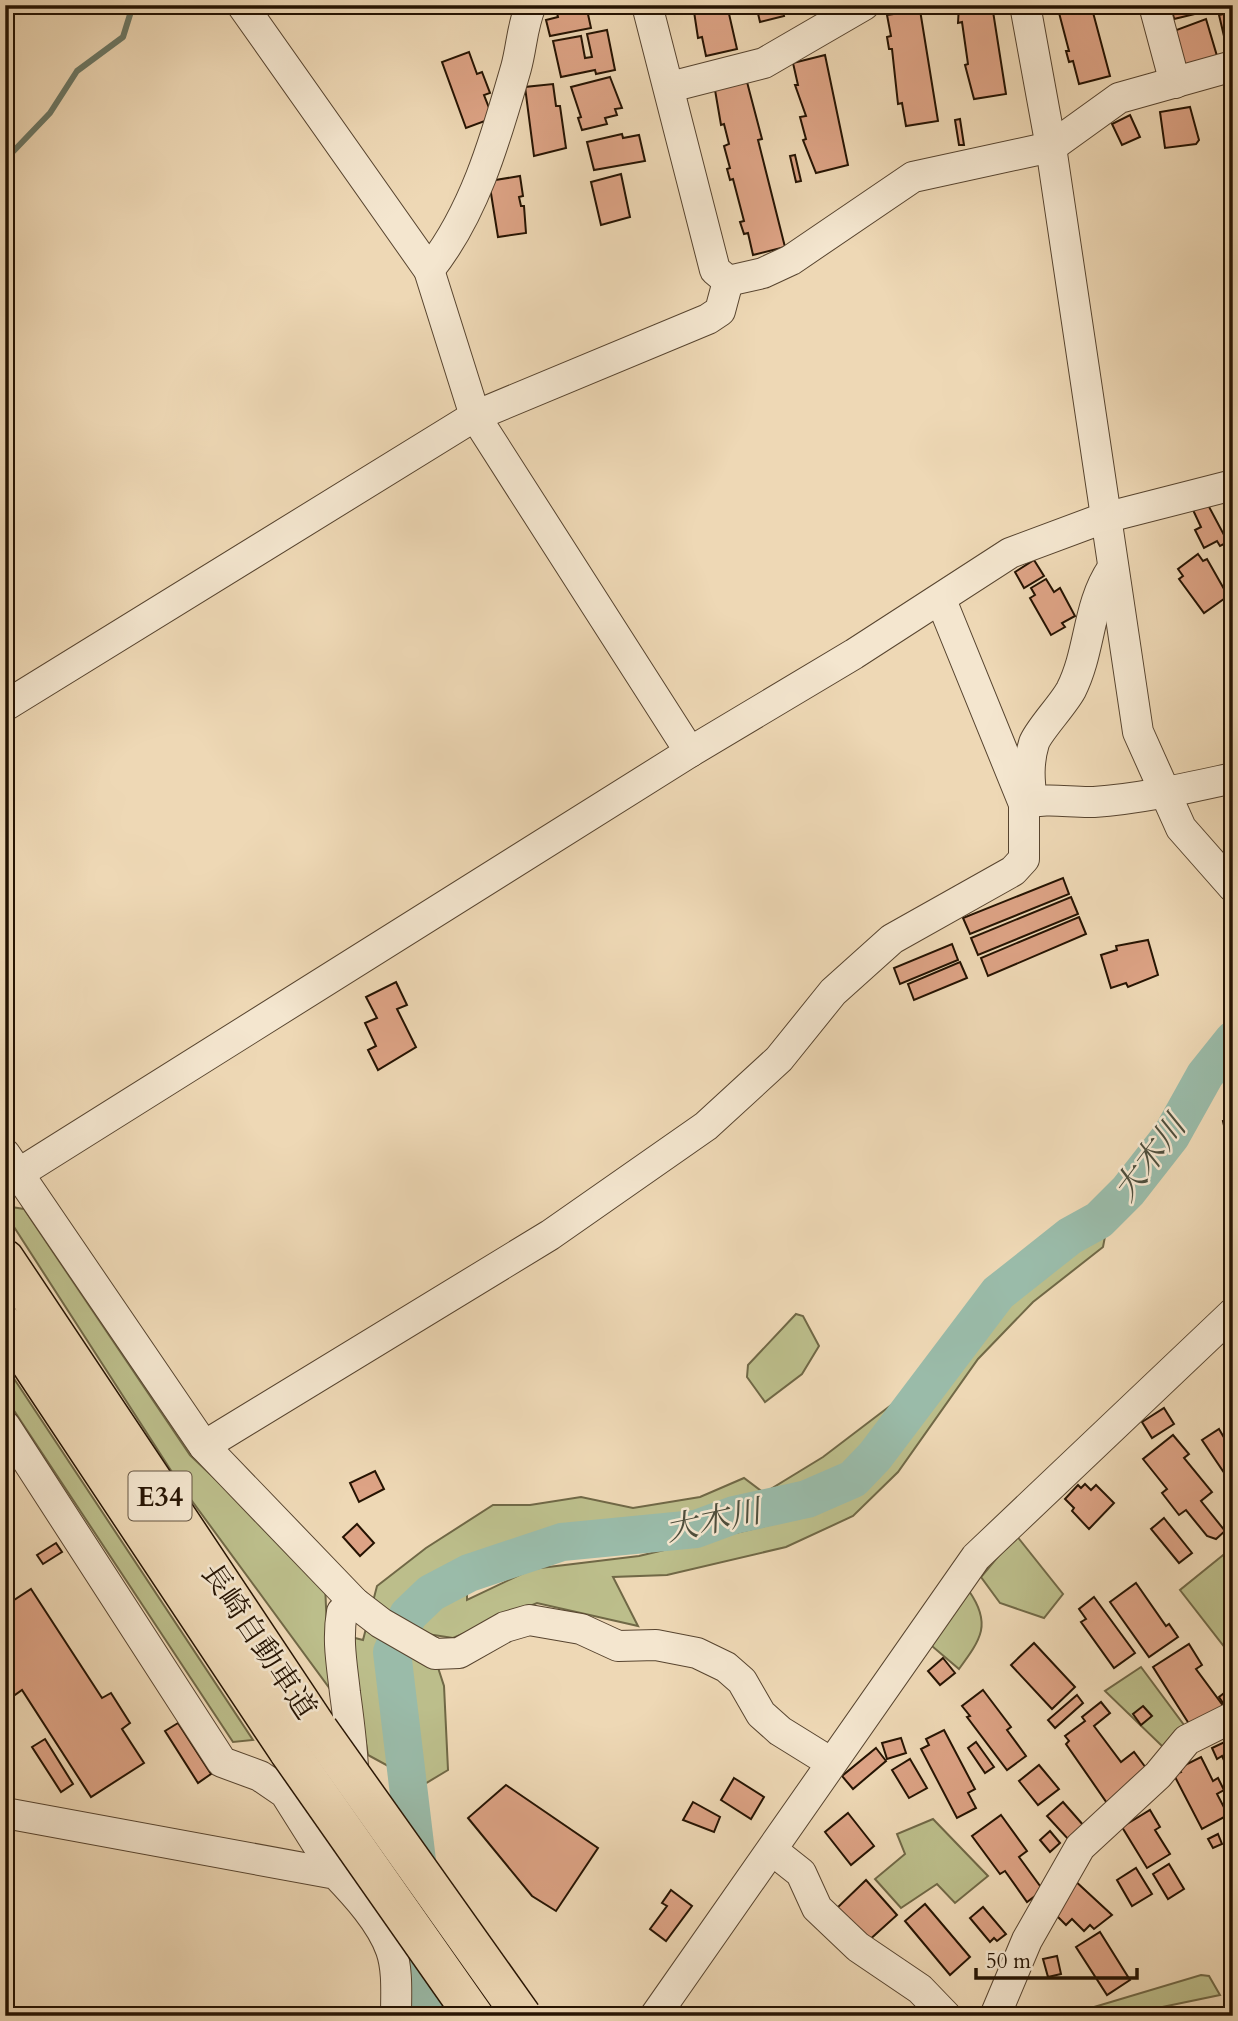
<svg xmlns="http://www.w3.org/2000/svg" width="1238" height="2021" font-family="Cardo,'Noto Serif JP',serif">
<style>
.green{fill:#bcbe8b;stroke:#706846;stroke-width:2}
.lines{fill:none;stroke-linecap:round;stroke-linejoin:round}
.stream{stroke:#6b7866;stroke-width:6}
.river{stroke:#9abba9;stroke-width:38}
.building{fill:#dda385;stroke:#251302;stroke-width:2}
.minor-casing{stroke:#57442f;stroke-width:32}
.highway-casing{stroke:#251302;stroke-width:41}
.minor{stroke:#f4e6cf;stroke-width:30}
.highway{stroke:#eed8b5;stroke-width:38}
.highway-bridge-casing{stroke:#251302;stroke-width:41;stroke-linecap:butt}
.highway-bridge{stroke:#eed8b5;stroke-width:38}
.labels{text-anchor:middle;stroke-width:5;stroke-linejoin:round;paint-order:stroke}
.shield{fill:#f4e6cf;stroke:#635240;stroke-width:2}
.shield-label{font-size:28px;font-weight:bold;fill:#251302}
.street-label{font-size:30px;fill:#251302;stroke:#f4e6cf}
.water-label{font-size:32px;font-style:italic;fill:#4e4e3c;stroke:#f4e6cf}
</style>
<rect width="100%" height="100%" fill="#eed8b5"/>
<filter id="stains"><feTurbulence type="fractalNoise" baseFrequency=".00286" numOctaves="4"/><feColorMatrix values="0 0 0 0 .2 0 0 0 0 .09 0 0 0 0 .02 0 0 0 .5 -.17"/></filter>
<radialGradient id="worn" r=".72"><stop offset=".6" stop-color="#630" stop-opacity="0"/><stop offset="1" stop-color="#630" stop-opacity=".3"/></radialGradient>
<g class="green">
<path d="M5,1206L24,1209L190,1455L325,1583L327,1631L363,1640L377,1586L426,1548L493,1505H530L581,1497L633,1508L700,1497L744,1478L764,1493L823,1457L907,1393L879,1433L838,1470L687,1524L560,1531L467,1564V1600L532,1569L639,1556L790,1520L854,1489L880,1463L1008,1296L1069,1246L1107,1226L1103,1247L1033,1302L978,1359L898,1472L853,1516L786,1547L667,1575L613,1577L638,1626L537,1603L453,1638L427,1634L444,1686L448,1770L423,1785L368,1755L358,1698L333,1693L181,1486L5,1213Z"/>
<path d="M796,1314L803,1316L819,1346L802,1374L765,1402L747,1377L748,1365Z"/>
<path d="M5,1365L253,1740L233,1742L5,1397Z"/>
<path d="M1016,1535L1063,1594L1044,1618L1000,1603L981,1577Z"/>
<path d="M1233,1547V1658L1180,1590Z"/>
<path d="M969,1591C992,1624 981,1639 959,1669L926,1641Z"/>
<path d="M1141,1667L1187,1729L1163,1747L1105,1691Z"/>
<path d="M933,1819L988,1876L955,1903L937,1884L901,1908L875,1879L905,1854L897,1834Z"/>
<path d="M1201,1975L1209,1976L1220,1995L1119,2016H1064Z"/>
</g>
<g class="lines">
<path class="stream" d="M5,160L50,113L77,71L123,37L133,5"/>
<path class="river" d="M431,2016V1978L392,1652L408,1615L431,1593L469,1573L562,1542L696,1529L734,1515L807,1499L853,1479L875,1456L998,1293L1070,1236L1099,1220L1128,1191L1171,1136L1205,1075L1233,1040"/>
</g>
<g class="building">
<path d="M555,5H586L591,28L550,36L546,20L558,17Z"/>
<path d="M693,5H727L737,49L706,56L702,37L698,38Z"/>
<path d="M756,5H781L784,16L760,22Z"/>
<path d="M959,5H992L1006,94L974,99L965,65L968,64L962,22L958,23Z"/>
<path d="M1054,5H1091L1110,76L1079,84L1073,61L1069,62L1066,51H1069L1058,9L1055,10Z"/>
<path d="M1171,5H1201L1203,12L1174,19Z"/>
<path d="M920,10L938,121L906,126L902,103L898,104L892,49H889L887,37L891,36L887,15Z"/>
<path d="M1233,12V52L1228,53L1219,15Z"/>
<path d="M1206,19L1217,56L1182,69L1171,32Z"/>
<path d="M607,30L615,70L596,74L595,70L561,77L553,41L581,36L585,58L592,57L587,34Z"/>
<path d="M469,52L477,74L482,72L490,93L484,95L493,118L466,128L442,62Z"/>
<path d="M825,55L848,165L816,173L803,140L806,139L800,117L806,116L795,85H798L793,63Z"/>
<path d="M610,77L622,108L615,109L617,115L605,118L607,124L582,130L578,118L581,117L571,87Z"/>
<path d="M747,82L762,139L758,140L785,247L753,255L748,233L744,234L740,222L744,221L733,179L730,180L727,169L730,168L724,146L729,144L724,124L721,125L715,90Z"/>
<path d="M553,84L556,106H560L566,148L534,156L525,87Z"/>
<path d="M1190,107L1199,140L1196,144L1165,148L1160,112Z"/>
<path d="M1130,115L1140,137L1122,145L1112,124Z"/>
<path d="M960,119L964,145H959L955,120Z"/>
<path d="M622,134L623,138L639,135L645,161L594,170L587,142Z"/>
<path d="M795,155L801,181L796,182L790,156Z"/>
<path d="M621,174L630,217L601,225L591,182Z"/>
<path d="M520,176L523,196L519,197L521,206H524L526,233L498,237L489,181Z"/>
<path d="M1207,503L1224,535L1226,534L1230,541L1220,546L1217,541L1204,548L1195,530L1201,527L1193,510Z"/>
<path d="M1198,554L1203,561L1207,559L1228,596L1204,613L1179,579L1183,576L1178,569Z"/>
<path d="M1034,560L1044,576L1024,588L1015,572Z"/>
<path d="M1046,579L1054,592L1060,588L1075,616L1062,623L1065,627L1051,635L1030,598L1035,595L1031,588Z"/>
<path d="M1063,878L1069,894L970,934L963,918Z"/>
<path d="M1071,897L1078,914L978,955L971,938Z"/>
<path d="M1079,917L1086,934L988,976L981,958Z"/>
<path d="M1148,940L1158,975L1128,987L1126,983L1111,988L1101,955L1117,950L1116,946Z"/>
<path d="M952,944L958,960L900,984L894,968Z"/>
<path d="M960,962L967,978L914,1000L908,984Z"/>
<path d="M396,982L407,1005L397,1009L416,1047L378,1070L368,1050L376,1046L365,1023L377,1018L366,997Z"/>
<path d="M1233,1119V1158H1231L1223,1121Z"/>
<path d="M1164,1408L1174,1424L1152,1438L1142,1422Z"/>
<path d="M1219,1429L1233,1453V1486L1202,1440Z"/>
<path d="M1173,1435L1189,1454L1184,1458L1212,1492L1201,1501L1225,1531L1216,1539L1207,1536L1186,1510L1179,1515L1162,1493L1167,1489L1143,1459Z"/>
<path d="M375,1471L384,1489L359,1502L350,1483Z"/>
<path d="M1085,1484L1091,1490L1096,1485L1114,1503L1089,1529L1072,1511L1074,1508L1065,1499L1078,1485L1081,1488Z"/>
<path d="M1164,1518L1192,1553L1179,1563L1151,1529Z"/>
<path d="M357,1524L374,1543L360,1556L343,1537Z"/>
<path d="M56,1543L62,1552L43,1564L37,1555Z"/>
<path d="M1136,1583L1166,1626L1169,1624L1178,1637L1149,1657L1110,1602Z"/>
<path d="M31,1589L102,1698L111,1693L130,1723L122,1729L144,1763L91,1797L22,1690L12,1697L5,1686V1606Z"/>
<path d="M1094,1597L1135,1653L1114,1668L1081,1622L1086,1619L1079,1609Z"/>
<path d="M1034,1643L1075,1687L1052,1709L1011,1665Z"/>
<path d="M1189,1644L1202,1665L1196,1669L1224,1707L1191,1727L1153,1667Z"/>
<path d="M943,1658L955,1673L940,1685L928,1671Z"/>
<path d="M983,1690L1011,1727L1007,1730L1026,1756L1007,1770L967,1717L970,1716L962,1706Z"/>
<path d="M1228,1690L1233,1702L1225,1706L1219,1697Z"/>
<path d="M1077,1695L1083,1703L1055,1728L1048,1720Z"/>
<path d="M1101,1702L1110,1713L1094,1726L1121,1762L1134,1752L1146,1768L1131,1780L1135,1785L1109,1806L1066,1744L1069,1741L1065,1736L1085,1721L1082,1717Z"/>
<path d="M1143,1706L1152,1716L1141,1725L1133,1714Z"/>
<path d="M178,1723L211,1774L198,1783L165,1731Z"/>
<path d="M944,1730L975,1789L968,1793L976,1808L957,1818L921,1749L929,1745L926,1739Z"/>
<path d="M901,1738L906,1753L887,1759L882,1743Z"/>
<path d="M1233,1738V1769L1229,1771L1222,1756L1217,1759L1212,1748Z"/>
<path d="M45,1739L73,1784L61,1792L32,1747Z"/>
<path d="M976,1742L994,1767L985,1773L968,1748Z"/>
<path d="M876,1748L886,1761L853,1789L842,1776Z"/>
<path d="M1201,1757L1213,1781L1218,1778L1224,1790L1217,1794L1228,1815L1202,1829L1174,1775L1181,1772L1179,1768Z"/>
<path d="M910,1759L927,1788L909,1798L892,1770Z"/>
<path d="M1039,1765L1059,1789L1038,1805L1019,1781Z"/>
<path d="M734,1778L764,1797L751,1819L721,1800Z"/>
<path d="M506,1785L598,1848L556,1911L532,1896L468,1818Z"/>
<path d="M693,1802L720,1817L714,1832L683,1820Z"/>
<path d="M1063,1802L1084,1826L1068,1839L1047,1816Z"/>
<path d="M1150,1810L1160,1827L1155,1830L1170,1854L1147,1868L1122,1827Z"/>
<path d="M848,1813L874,1846L851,1865L825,1832Z"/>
<path d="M1001,1815L1027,1851L1019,1857L1043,1890L1027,1902L1005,1871L1000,1874L972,1836Z"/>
<path d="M1050,1831L1060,1843L1050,1852L1040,1840Z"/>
<path d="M1218,1834L1222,1844L1213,1848L1208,1839Z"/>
<path d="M1169,1864L1184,1889L1168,1899L1153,1874Z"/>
<path d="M1136,1868L1152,1894L1132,1906L1117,1880Z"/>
<path d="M1072,1878L1112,1915L1094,1929L1090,1925L1084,1931L1072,1919L1066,1925L1054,1913Z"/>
<path d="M866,1880L897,1915L867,1942L837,1908Z"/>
<path d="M671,1890L692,1906L666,1941L650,1929L667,1906L662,1903Z"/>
<path d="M925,1904L970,1957L950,1975L905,1921Z"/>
<path d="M983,1907L1006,1934L997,1941L994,1938L990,1942L970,1918Z"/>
<path d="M1100,1932L1130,1980L1107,1995L1076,1947Z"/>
<path d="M1057,1956L1061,1974L1048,1977L1043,1959Z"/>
</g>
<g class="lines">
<defs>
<g id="minor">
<path d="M242,5L429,270L475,416L690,752"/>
<path d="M647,5L715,270L728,281"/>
<path d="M1025,5L1051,147L1138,732L1181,828L1233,887"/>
<path d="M1154,5L1175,83"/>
<path d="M670,87L764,63L864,5"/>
<path d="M429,270C475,213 496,137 516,68C522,46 522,26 531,5"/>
<path d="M728,281L763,273L791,260L913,177L1051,147L1119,98L1233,66"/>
<path d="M5,706L475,416L708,319L720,311L728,281"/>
<path d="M1032,801C1029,780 1028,763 1034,743C1038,731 1063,705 1071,690C1091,650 1087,606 1112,569"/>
<path d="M1024,804C1047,797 1070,803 1094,802C1140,799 1187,788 1233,778"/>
<path d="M5,1154L204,1446L355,1603L381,1623L435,1654L459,1653L505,1627L529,1620L581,1629L618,1646L656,1645L697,1653L726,1667L742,1681L761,1714L780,1731L830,1762"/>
<path d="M5,1182L690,752L854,654L1010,553L1104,518L1233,485"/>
<path d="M5,1426L222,1762L260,1776L285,1793L336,1874C363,1820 353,1751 345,1693C342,1665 337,1640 342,1612L355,1603"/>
<path d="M204,1446L550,1235L706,1126L779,1059L833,992L892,939L1013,871L1024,859V804L941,600"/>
<path d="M5,1813L336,1874C356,1895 381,1922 391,1950C398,1970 396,1994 396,2016"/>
<path d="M772,1850L801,1873L817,1908L858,1947L920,1989L946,2016"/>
<path d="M655,2016L976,1557L1233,1313"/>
<path d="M995,2016L1027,1940L1080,1847L1158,1775L1187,1740L1233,1717"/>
</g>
<g id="highway">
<path d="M5,1259L319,1730"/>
<path d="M5,1325L289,1752"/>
</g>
</defs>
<use href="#minor" class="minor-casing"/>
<use href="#highway" class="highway-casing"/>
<use href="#minor" class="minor"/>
<use href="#highway" class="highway"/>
<defs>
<g id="highway-bridge">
<path d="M319,1730L522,2016"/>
<path d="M289,1752L474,2016"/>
</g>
</defs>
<use href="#highway-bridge" class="highway-bridge-casing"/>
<use href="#highway-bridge" class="highway-bridge"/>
</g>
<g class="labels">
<rect class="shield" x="128.5" y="1471.5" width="63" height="49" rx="5"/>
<g class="shield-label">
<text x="160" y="1506">E34</text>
</g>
<g class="street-label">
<text transform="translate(259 1641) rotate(56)" y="10">長崎自動車道</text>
</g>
<g class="water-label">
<text transform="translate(1149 1158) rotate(-53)" y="11">大木川</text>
<text transform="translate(713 1520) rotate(-12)" y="11">大木川</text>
</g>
</g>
<rect width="1238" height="2021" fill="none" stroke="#eed8b5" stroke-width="28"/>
<rect x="7" y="7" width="1224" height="2007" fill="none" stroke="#251302" stroke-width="3.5"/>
<rect x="14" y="14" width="1210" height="1993" fill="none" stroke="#251302" stroke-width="2"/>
<path d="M976 1968v10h161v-10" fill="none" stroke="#251302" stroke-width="3.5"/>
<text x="986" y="1968" font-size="21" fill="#251302" stroke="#f4e6cf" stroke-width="5" paint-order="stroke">50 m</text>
<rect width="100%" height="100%" filter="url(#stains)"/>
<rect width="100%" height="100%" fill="url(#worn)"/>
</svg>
